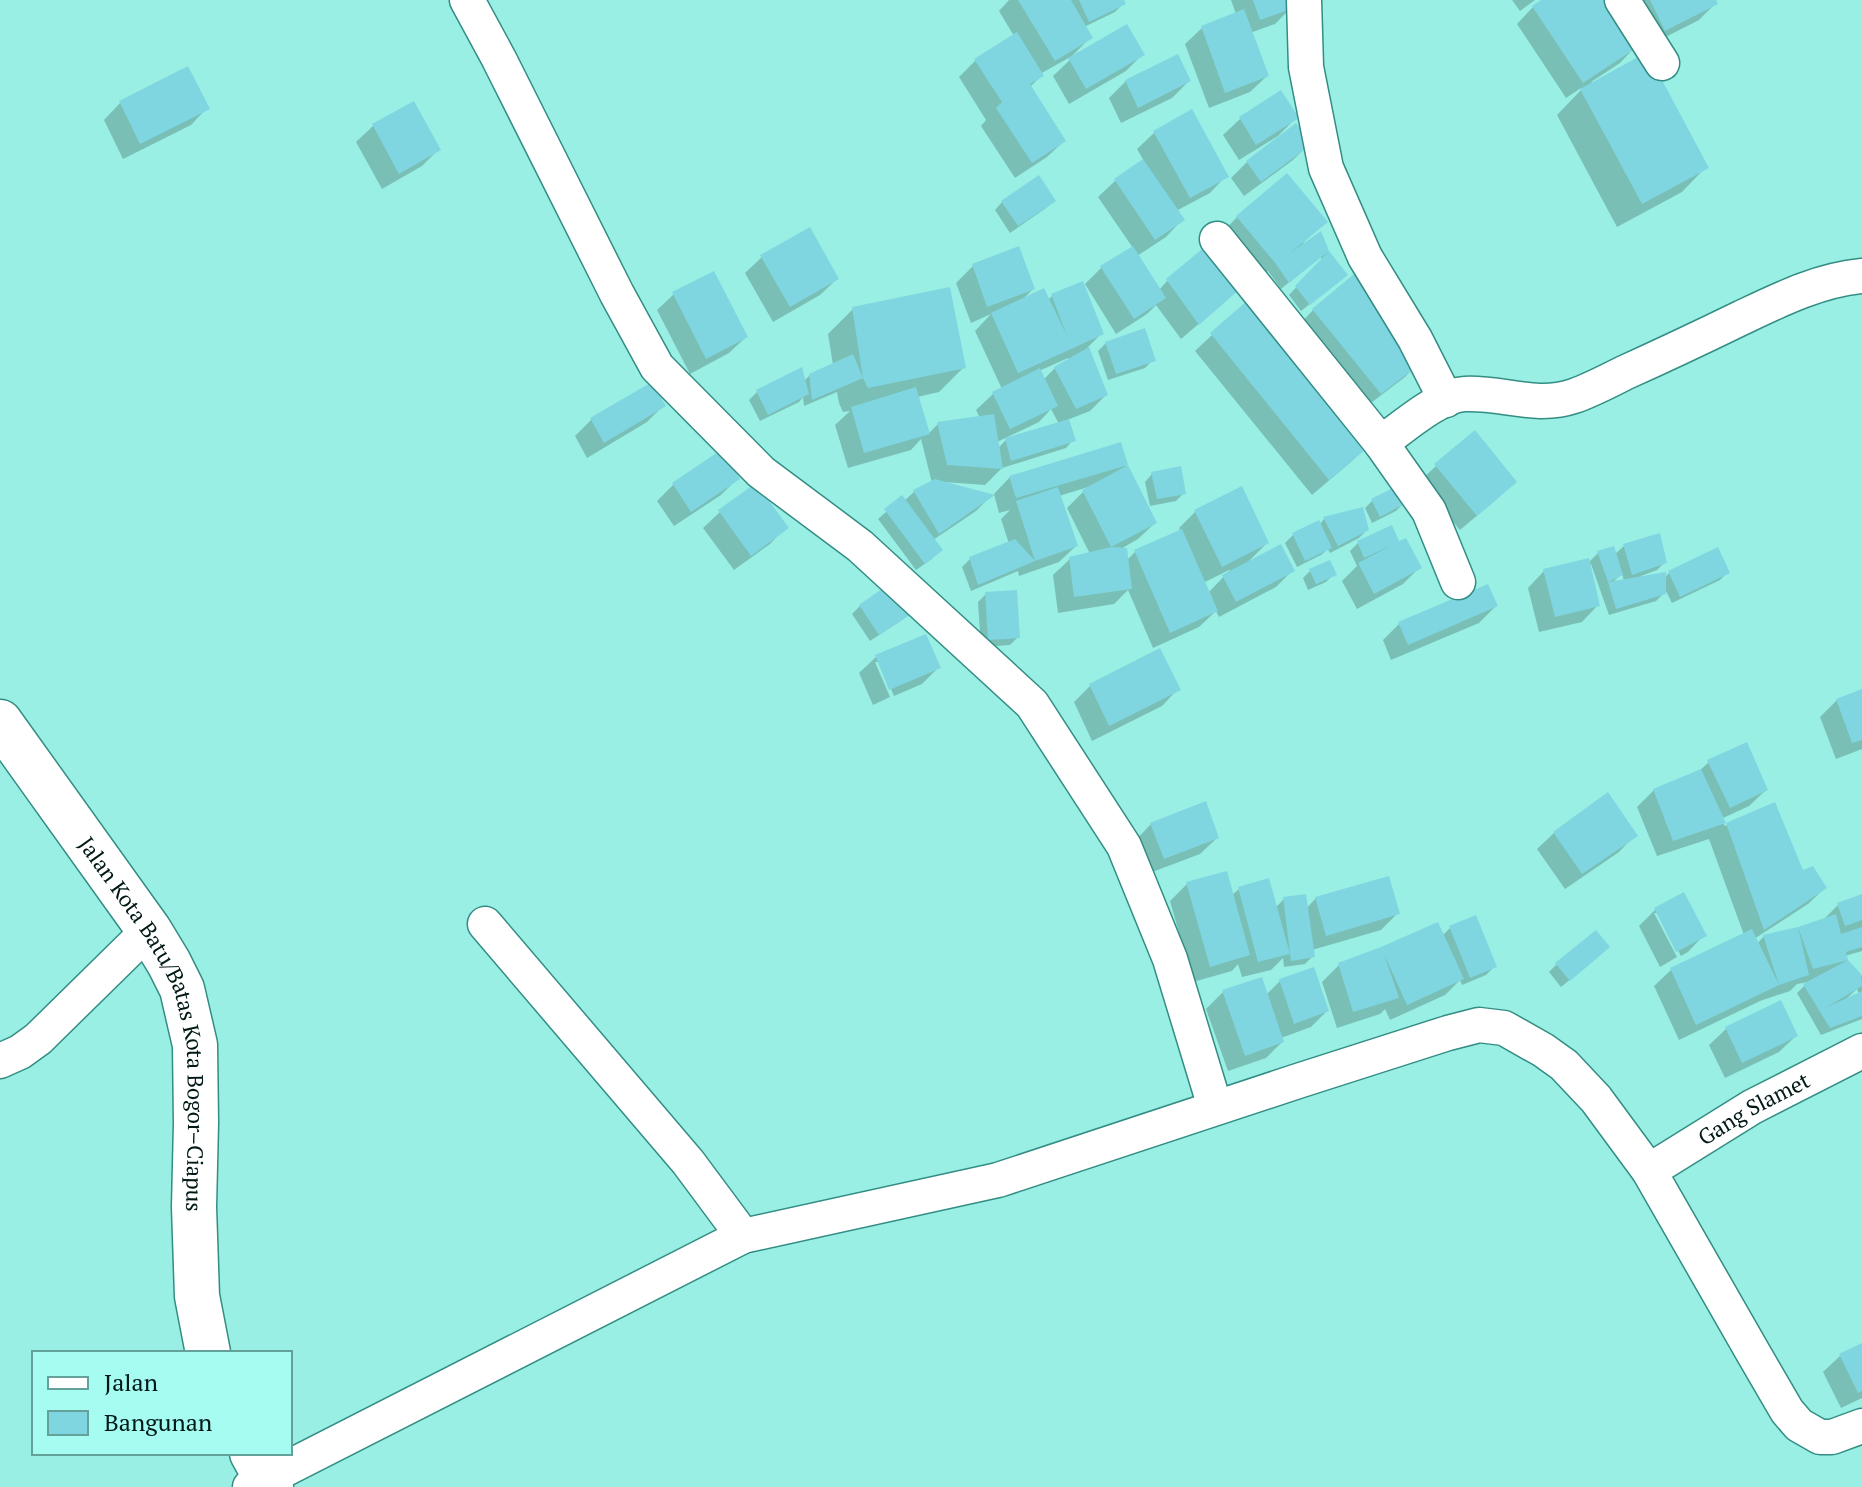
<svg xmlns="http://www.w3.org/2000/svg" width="1862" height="1487" font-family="'PT Serif',serif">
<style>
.shadow{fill:#0003;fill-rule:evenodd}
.building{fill:#7fd6e0}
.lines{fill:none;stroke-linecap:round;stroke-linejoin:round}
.street-casing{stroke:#338d84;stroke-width:37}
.secondary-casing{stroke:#338d84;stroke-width:47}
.street{stroke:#fff;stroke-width:34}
.secondary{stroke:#fff;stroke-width:44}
.labels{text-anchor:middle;stroke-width:8;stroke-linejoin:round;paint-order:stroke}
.street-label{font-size:22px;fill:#001917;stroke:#a6fcf1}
</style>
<rect width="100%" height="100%" fill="#99efe4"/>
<g class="shadow">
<path d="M1009,0H1121L1123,4L1115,12L1084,27L1090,38L1072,56L1040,74L1041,76L1030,87L1064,141L1047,157L1015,178L981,126L986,120L959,77L976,60L1014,36L999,11Z"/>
<path d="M1231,0H1289L1292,7L1275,24L1250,33L1267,76L1250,92L1209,108L1185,44L1202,28L1236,14Z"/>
<path d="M1512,0H1535L1520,11Z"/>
<path d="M1544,0L1636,46L1620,63L1591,82L1706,167L1682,192L1617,227L1557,115L1582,89L1581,88L1566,98L1517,24L1533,7Z"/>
<path d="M1626,0H1714L1715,4L1699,20L1648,46Z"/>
<path d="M1142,55L1126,71L1069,104L1053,76L1071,59Z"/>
<path d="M1126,81H1189L1172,98L1121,123L1109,98Z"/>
<path d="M1280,93L1296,118L1278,136L1239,160L1223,135L1240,119Z"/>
<path d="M120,103L207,108L191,125L123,159L104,120Z"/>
<path d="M413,104L438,150L422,166L382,189L356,142L373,126Z"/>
<path d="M1192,112L1226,176L1210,193L1176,211L1182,220L1166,237L1137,256L1159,290L1167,281L1222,304L1181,339L1156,305L1147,314L1116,334L1085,284L1101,268L1133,248L1098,197L1115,181L1144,161L1137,149L1154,133Z"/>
<path d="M1309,144L1293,160L1244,196L1231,178L1247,162Z"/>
<path d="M1054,201L1046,208L1010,233L995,210L1002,202Z"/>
<path d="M1237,217L1325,221L1303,243L1328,252L1346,275L1301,311L1289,295L1322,259L1320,257L1281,289L1268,271L1259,279L1221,234Z"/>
<path d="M762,257L837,279L820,295L773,322L745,273Z"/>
<path d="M973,266L1033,289L1021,301L1048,300L1052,296L1102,333L1087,348L1106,395L1090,411L1067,420L1073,440L1066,448L1002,468L985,485L944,482L991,496L976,511L933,540V558L916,570L878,519L902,498L904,501L914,492L932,483L921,439L911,450L848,468L835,425L850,411L843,412L839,403L837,392L804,406L803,397L799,402L760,421L749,400L757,392L804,381L810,375L833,365L828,334L853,309L964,367L939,392L917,397L928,434L938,424L980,418L976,410L993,394L1002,389L975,331L991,314L971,323L956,283ZM1068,358L1069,360L1055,368L1043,380L1039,371ZM1051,409L1059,424L1008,438L998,448L997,442L1039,422Z"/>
<path d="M674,294L746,337L729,353L690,374L657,310Z"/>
<path d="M1313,310L1421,360L1405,377L1363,409L1297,327Z"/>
<path d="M1212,335L1368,445L1352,461L1312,495L1195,351Z"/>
<path d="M1106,343L1153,360L1145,368L1108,380L1098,351Z"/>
<path d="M663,406L647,422L587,458L575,436L591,420Z"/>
<path d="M1120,445L1126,466L1155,523L1138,539L1119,550L1127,560L1135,552L1181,532L1179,528L1195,512L1267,543L1246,564L1292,571L1276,587L1219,617L1216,611L1199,627L1153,648L1128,590L1114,604L1058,613L1053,575L1070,559L1090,554L1067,508L1088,487L1059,496L1076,546L1059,562L1019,576L1018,571L971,591L962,567L970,559L1009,544L1001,519L1010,510L999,513L994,494L1010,477ZM1229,570H1230L1208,593L1203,583Z"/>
<path d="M1436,466L1498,498L1460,530L1419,482Z"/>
<path d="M1152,474L1184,493L1176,501L1150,506L1145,482Z"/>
<path d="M738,478L721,495L674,526L657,501L673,485Z"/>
<path d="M1372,501L1404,503L1396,511L1372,523L1365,508Z"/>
<path d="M720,512L786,527L770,544L734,570L703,528Z"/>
<path d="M1324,519L1367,530L1359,538L1330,553L1328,549L1321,555L1297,567L1285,543L1293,535L1318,523L1319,525Z"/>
<path d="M1397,540L1419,568L1403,584L1357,609L1342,581L1357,566L1350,551L1358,543Z"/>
<path d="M1624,546L1665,562L1657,570L1641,576V578H1664L1669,573L1728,572L1720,580L1672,603L1666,591L1656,601L1609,615L1591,564L1588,565L1598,605L1582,622L1539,632L1528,588L1544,571L1588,563L1598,553L1614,555ZM1622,573L1624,581L1612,583Z"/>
<path d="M1310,571L1334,574L1326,582L1308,590L1303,578Z"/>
<path d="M892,585L910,613L902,620L870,641L852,614L860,606Z"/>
<path d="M986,594L1018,637L1010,645L981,647L978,602Z"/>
<path d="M1496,606L1479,623L1391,660L1383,640L1400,623Z"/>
<path d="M876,657L938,668L922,684L894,696L880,662H875L890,697L873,705L859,673Z"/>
<path d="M1090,686L1178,689L1162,706L1092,741L1074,702Z"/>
<path d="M1862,691V749L1836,759L1820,717L1837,700Z"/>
<path d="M1709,762L1766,790L1749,806L1721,819L1725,826L1774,805L1802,872L1825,888L1808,904L1754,939L1757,944L1764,936L1799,929L1822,921L1838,905L1862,896V951L1845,956L1847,961L1862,976V1019L1821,1035L1797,993L1808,982L1797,984L1790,991L1760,1001L1679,1040L1654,986L1671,970L1744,935L1709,839L1657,856L1637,807L1654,790L1698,772ZM1857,989L1859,994L1846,999Z"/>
<path d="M1151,824L1217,838L1200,854L1147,874L1135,841Z"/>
<path d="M1554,833L1635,835L1619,852L1565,889L1537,849Z"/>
<path d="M1187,884L1232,895L1239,889L1275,908L1284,899L1306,909L1316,898L1397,914L1381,930L1312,950L1313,956L1305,964L1284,967L1283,958L1271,970L1242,977L1238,964L1232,971L1193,982L1170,901Z"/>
<path d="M1655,910L1704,935L1688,952L1681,956L1659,913H1654L1677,957L1660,967L1639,926Z"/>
<path d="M1450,928L1494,967L1486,975L1462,985L1460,980L1445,995L1390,1020L1385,1009L1380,1014L1337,1028L1322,982L1339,965L1442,936Z"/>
<path d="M1600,955L1561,987L1549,972L1557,964Z"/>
<path d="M1312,969L1327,1011L1311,1027L1281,1038L1282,1042L1266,1058L1228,1071L1206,1009L1223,992L1266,995L1280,981Z"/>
<path d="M1726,1029L1796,1036L1779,1052L1725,1078L1709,1045Z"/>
<path d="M1862,1345V1398L1841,1408L1823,1372L1840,1356Z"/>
</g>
<g class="building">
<path d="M1018,0H1071L1093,38L1055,61Z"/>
<path d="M1079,0H1124L1126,4L1089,22Z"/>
<path d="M1253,0H1291L1294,8L1260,20Z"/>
<path d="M1541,0H1608L1639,46L1583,83L1532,6Z"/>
<path d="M1650,0H1716L1718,4L1665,31Z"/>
<path d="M1244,9L1269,76L1225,93L1201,26Z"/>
<path d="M1127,24L1145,55L1086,89L1068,58Z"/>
<path d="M1017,32L1044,76L1030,84L1066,141L1032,163L996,108L1002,102L974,59Z"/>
<path d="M1647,52L1709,168L1642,204L1580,89Z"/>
<path d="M1178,54L1191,81L1138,108L1125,80Z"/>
<path d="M188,66L210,109L140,144L119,101Z"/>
<path d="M1281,90L1299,118L1256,145L1239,117Z"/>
<path d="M414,101L441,150L399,174L372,124Z"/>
<path d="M1192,109L1229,177L1190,198L1153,131Z"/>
<path d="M1296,123L1312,144L1261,182L1246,161Z"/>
<path d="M1143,159L1185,220L1155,240L1114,179Z"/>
<path d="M1287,173L1328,222L1290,253L1321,231L1329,251L1348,275L1310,305L1295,286L1329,251L1289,283L1276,264L1236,216Z"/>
<path d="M1039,175L1056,201L1018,226L1001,201Z"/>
<path d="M810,227L839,279L790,307L760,255Z"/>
<path d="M1207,245L1241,288L1199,325L1166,279Z"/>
<path d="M1019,246L1035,289L987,307L972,264Z"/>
<path d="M1133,246L1166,298L1134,319L1100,266Z"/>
<path d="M714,271L748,337L706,359L672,292Z"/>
<path d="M1354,274L1424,361L1381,394L1312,309Z"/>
<path d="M1083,281L1104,334L1018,373L991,313L1044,288L1067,336L1051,294Z"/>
<path d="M950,287L966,368L868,388L863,378L812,400L809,374L853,354L863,378L852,307Z"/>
<path d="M1248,300L1371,445L1329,480L1210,333Z"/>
<path d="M1145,328L1156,361L1116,374L1105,342Z"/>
<path d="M1089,347L1108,395L1076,409L1054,367Z"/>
<path d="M802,367L809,394L768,415L756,390Z"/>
<path d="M1040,368L1058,406L1010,429L992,392Z"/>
<path d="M652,382L666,406L604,443L590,418Z"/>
<path d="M916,387L930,434L864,453L851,407Z"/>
<path d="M994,414L1003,469L947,465L937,422Z"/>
<path d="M1069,419L1076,441L1011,461L1005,438Z"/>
<path d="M1475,430L1517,482L1477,516L1434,464Z"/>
<path d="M1121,442L1128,465L1016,498L1009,476Z"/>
<path d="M721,450L740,479L691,512L672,483Z"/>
<path d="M1128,465L1157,523L1111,547L1082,490Z"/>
<path d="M1181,466L1186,494L1157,499L1151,472Z"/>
<path d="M935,479L995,495L939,534L913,490Z"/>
<path d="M756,483L789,528L751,556L718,510Z"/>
<path d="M1242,486L1269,543L1222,567L1194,510Z"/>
<path d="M1397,486L1406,503L1380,517L1371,499Z"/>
<path d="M1058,487L1078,546L1035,561L978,585L969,557L1015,539L1035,561L1016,501Z"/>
<path d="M902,495L943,550L925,564L884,509Z"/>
<path d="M1363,507L1369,530L1338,546L1323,517Z"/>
<path d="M1319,520L1332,548L1305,561L1292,533Z"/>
<path d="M1392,525L1399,541L1406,538L1422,568L1374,594L1358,563L1392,545L1364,558L1357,541Z"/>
<path d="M1182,529L1218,611L1170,633L1134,550Z"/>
<path d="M1660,533L1667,563L1632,575L1623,544Z"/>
<path d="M1281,544L1295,571L1236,602L1222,575Z"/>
<path d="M1614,546L1623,575L1608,582L1597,551Z"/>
<path d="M1111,547L1127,548L1132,589L1074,597L1069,557Z"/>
<path d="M1718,547L1730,573L1680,597L1668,571Z"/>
<path d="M1589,558L1600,606L1555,617L1543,569Z"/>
<path d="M1330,560L1337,575L1316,584L1309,569Z"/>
<path d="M1666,572V594L1616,609L1608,582Z"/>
<path d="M892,582L913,613L879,635L859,605Z"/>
<path d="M1488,584L1498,606L1408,645L1398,622Z"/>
<path d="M1017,590L1020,638L988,640L985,592Z"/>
<path d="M926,634L941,668L889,690L875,655Z"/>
<path d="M1160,648L1181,690L1109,726L1089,684Z"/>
<path d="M1862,689V740L1852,743L1836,699Z"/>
<path d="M1747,742L1768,790L1730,808L1707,760Z"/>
<path d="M1701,769L1726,823L1775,802L1803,870L1813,866L1827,888L1764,930L1726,823L1673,841L1653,789Z"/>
<path d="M1608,792L1638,836L1582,874L1553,832Z"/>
<path d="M1206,801L1219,838L1164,859L1150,823Z"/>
<path d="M1227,871L1250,955L1210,967L1186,882Z"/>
<path d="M1389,876L1400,914L1326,936L1315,897Z"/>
<path d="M1269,878L1290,954L1258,962L1238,887Z"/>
<path d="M1684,892L1707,936L1676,952L1654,908Z"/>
<path d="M1306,894L1315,957L1291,961L1283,897Z"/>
<path d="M1862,894V920L1845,926L1837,903Z"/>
<path d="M1836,914L1841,934L1862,927V947L1846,952L1848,960L1813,969L1798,927Z"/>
<path d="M1476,915L1497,967L1470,978L1449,926Z"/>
<path d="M1438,922L1464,979L1407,1005L1384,954L1399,998L1353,1012L1338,963L1381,947Z"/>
<path d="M1798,927L1809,975L1779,985L1696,1025L1670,968L1752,929L1779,985L1763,935Z"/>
<path d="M1596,930L1610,947L1570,981L1555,963Z"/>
<path d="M1848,960L1861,974L1862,986L1827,1007L1862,991V1016L1830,1028L1803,984Z"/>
<path d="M1314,967L1329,1011L1294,1024L1279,979Z"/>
<path d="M1262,977L1284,1042L1245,1056L1222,990Z"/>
<path d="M1781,1000L1798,1036L1742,1063L1725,1027Z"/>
<path d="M1862,1343V1391L1858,1393L1839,1354Z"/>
</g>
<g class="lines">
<defs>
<g id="street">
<path d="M467,0L499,59L617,294L657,367L761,472L860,546L1032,704L1124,846L1170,959L1215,1107"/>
<path d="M1304,0L1306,67L1326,168L1365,257L1415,339L1446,400"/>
<path d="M1622,0L1662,63"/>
<path d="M1217,239L1381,443L1429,511L1458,582"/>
<path d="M1381,443C1402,428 1439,395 1465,394C1502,392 1536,409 1574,396C1591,390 1608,381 1624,373C1664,355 1702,337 1741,318C1779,300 1819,280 1862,276"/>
<path d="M485,924L688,1162L743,1236"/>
<path d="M0,1061L20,1052L38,1039L149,930"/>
<path id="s1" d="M1649,1171L1752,1107L1862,1051"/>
<path d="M250,1487L743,1236L998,1180L1298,1081L1448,1033L1479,1025L1504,1028L1543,1050L1564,1065L1596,1099L1649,1171L1755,1356L1787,1411L1799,1425L1820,1437H1832L1862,1426"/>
</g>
<g id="secondary">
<path id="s2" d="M0,722L149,930L169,963L182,989L195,1045L196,1123L194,1207L197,1296L208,1353"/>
<path d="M252,1453L271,1487"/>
</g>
</defs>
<use href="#street" class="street-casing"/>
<use href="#secondary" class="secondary-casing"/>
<use href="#street" class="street"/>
<use href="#secondary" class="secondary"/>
</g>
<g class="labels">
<g class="street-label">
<text dy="8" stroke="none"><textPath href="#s2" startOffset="346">Jalan Kota Batu/Batas Kota Bogor–Ciapus</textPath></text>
<text dy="8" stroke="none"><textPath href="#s1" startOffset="122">Gang Slamet</textPath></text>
</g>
</g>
<rect x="32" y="1351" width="260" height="104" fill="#a6fcf1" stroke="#64a19a" stroke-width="2"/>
<rect x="48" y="1377" width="40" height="12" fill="#ffffff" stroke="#64a19a" stroke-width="2"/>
<text x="104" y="1391" font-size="24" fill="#001917">Jalan</text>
<rect x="48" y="1411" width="40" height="24" fill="#7fd6e0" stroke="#64a19a" stroke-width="2"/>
<text x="104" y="1431" font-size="24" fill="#001917">Bangunan</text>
</svg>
